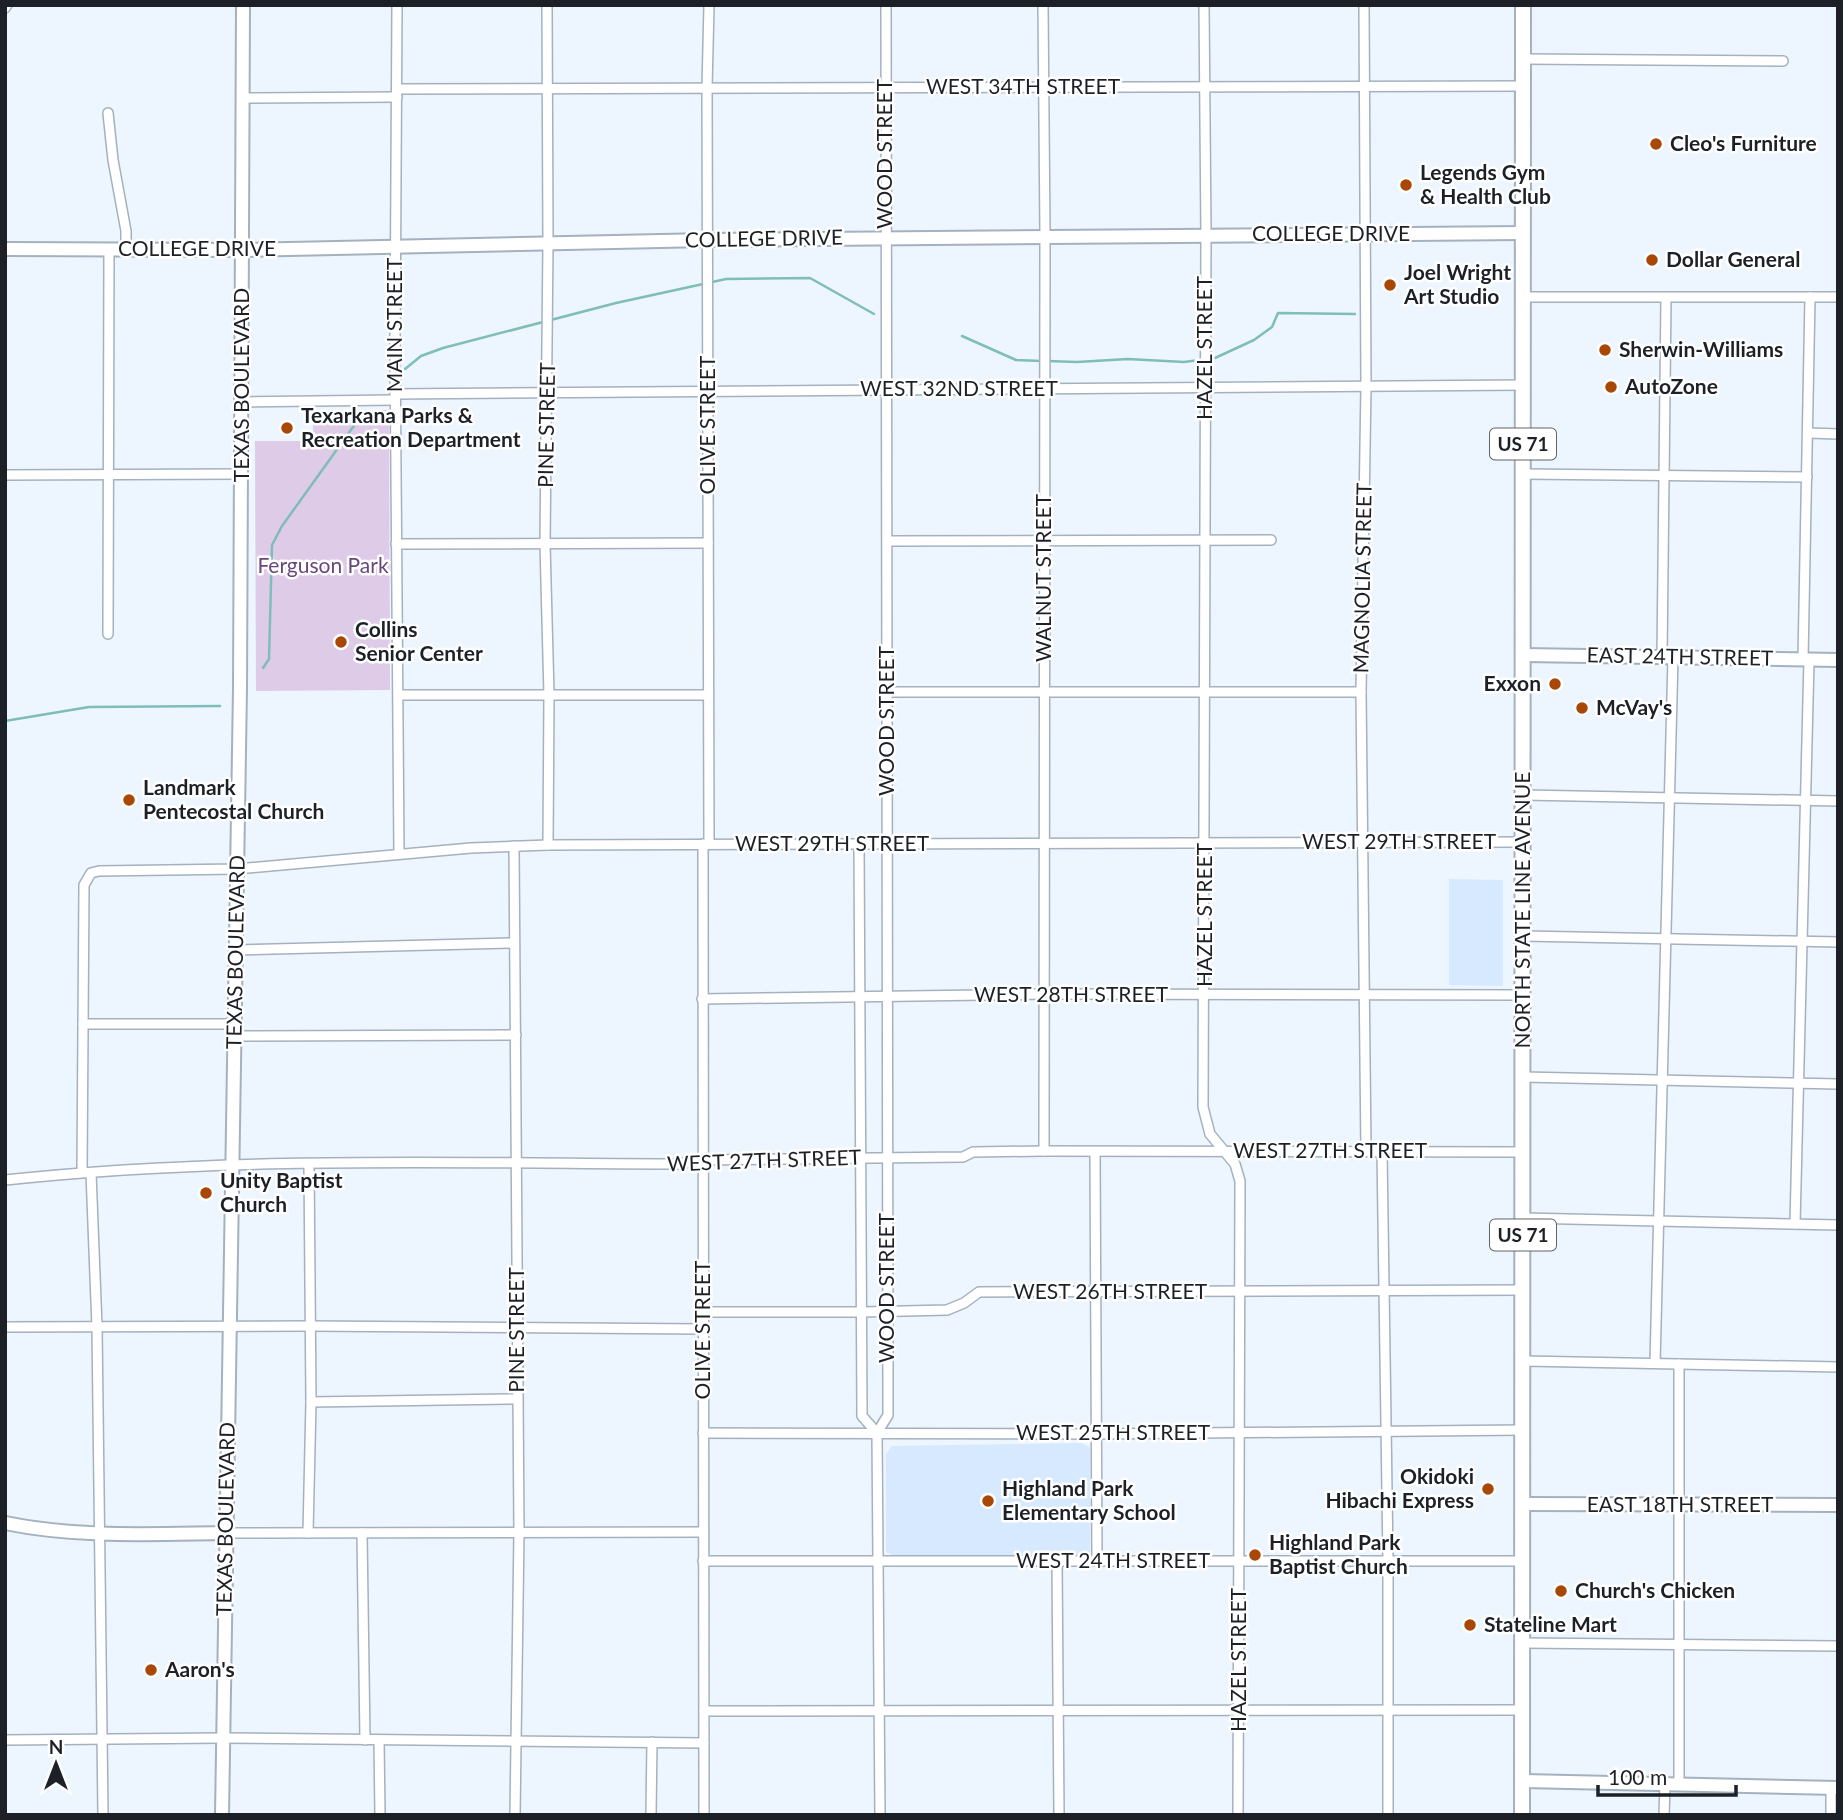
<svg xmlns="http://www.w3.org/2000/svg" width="1843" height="1820" font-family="Lato,sans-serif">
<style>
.built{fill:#d7e9fe}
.green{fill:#decbe8}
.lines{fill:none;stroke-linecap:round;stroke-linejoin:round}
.stream{stroke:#7fbdb9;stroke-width:2.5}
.street-casing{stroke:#a4b1bf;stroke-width:12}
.secondary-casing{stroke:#a4b1bf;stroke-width:16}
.primary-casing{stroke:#a4b1bf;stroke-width:18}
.street{stroke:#fff;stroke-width:9}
.secondary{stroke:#fff;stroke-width:12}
.primary{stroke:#fff;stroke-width:14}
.poi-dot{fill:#a94806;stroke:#fff;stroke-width:2.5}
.labels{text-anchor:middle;stroke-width:5;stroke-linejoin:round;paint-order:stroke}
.shield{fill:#fff;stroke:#616468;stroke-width:2}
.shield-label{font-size:19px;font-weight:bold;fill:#1d2127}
.street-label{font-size:21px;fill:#1d2127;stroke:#fff}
.poi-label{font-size:21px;font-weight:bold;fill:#1d2127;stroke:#fff;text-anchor:start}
.park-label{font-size:21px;fill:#6a467c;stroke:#fff}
</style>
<rect width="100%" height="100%" fill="#edf5fe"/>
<g class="built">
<path d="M1449,879L1503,880V986L1449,985Z"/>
<path d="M1081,1443L1089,1447L1090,1451V1552L1088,1554L1080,1557L895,1556L886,1552V1454L892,1446Z"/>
</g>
<path class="green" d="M389,410L390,690L256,691L255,441H313V411Z"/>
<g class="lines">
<g class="stream">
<path d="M962,336L1016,360L1041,361"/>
<path d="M1047,361L1077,362L1128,359L1184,362L1215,358L1254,340L1272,327L1278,313L1355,314"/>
<path d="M405,369L421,356L443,348L616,303L726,279L810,278L874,314"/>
<path d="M263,668L269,659L272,545L282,526L361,416"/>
<path d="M5,721L89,707L220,706"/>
</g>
<defs>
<g id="street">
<path d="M397,5L395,343L399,854"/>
<path d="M547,5L548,243L545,544L549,695L548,845"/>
<path d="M709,5L707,88L709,844"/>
<path d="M1043,5L1045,236L1044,1151"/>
<path d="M1204,5L1206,235L1203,1107L1210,1134L1235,1164L1240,1181L1238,1815"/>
<path d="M1364,5L1366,386L1361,692L1366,1151"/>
<path d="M5,8L7,5"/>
<path d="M1523,59L1783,61"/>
<path d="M397,89L1523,86"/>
<path d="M243,98L397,97"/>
<path d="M108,113L113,160L126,231V249"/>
<path d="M1523,297H1838"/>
<path d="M395,394L1523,385"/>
<path d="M242,402L395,400"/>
<path d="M1809,433L1838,434"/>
<path d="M1523,474L1807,477"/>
<path d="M5,475L242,474"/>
<path d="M888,541L1271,540"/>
<path d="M396,544L708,543"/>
<path d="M108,634L109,249"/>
<path d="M1662,657L1666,298"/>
<path d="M1803,659L1810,297"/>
<path d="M887,692H1361"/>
<path d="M398,695H708"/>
<path d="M1523,795L1838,801"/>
<path d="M703,844L704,1815"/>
<path d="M859,844L862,1416L877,1433"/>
<path d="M514,846L519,1532L515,1815"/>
<path d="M1523,936L1838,942"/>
<path d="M237,950L514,943"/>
<path d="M702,999L1045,994L1523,995"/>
<path d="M83,1024H235"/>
<path d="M235,1036L516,1035"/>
<path d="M1523,1077L1838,1084"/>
<path d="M1382,1151L1388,1560V1815"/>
<path d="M1095,1152L1097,1560"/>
<path d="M82,1172L84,885L91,873L99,871L237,869L471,848L548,845L1523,842"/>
<path d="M91,1173L97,1327L103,1815"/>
<path d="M5,1180C228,1156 454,1163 678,1164L703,1160L963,1157L973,1152L1044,1151L1523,1152"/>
<path d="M1523,1218L1838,1225"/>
<path d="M1795,1224L1809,660"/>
<path d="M703,1312H862L947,1310L964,1303L979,1292L1523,1290"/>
<path d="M5,1327L309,1326L703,1329"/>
<path d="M1523,1361L1838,1367"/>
<path d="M1655,1363L1673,657"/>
<path d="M1679,1364V1785"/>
<path d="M311,1402L516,1399"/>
<path d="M703,1433L1097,1434L1523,1430"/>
<path d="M226,1533L703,1532"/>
<path d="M308,1533L311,1402L309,1164"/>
<path d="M362,1533L365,1740"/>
<path d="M703,1561H1522"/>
<path d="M1057,1561L1059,1815"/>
<path d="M1523,1643L1838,1646"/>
<path d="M704,1711L1522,1710"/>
<path d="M5,1740L222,1738L704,1743"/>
<path d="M379,1740L380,1815"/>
<path d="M651,1815L652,1742"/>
<path d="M880,1815L877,1433L888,1415L886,5"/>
<path d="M1664,1815L1665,1785"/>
<path d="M1831,1815V1788"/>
</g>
<g id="secondary">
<path d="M5,249L243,250L708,240L1523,233"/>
<path d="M1523,655L1838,660"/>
<path d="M1522,1504L1838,1505"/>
<path d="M5,1523C78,1538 152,1534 226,1533"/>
<path d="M1522,1781L1838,1788"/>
<path d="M222,1815L240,688L243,5"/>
</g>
<path id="primary" d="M1522,1815L1523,5"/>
</defs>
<use href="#street" class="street-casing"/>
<use href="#secondary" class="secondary-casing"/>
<use href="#primary" class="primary-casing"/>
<use href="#street" class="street"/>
<use href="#secondary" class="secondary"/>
<use href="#primary" class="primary"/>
</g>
<g class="poi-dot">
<circle cx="1656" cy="144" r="7"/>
<circle cx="1406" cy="185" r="7"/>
<circle cx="1652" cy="260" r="7"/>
<circle cx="1390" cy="285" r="7"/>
<circle cx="1605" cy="350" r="7"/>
<circle cx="1611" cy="387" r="7"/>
<circle cx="287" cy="428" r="7"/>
<circle cx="341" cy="642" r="7"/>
<circle cx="1555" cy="684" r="7"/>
<circle cx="1582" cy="708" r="7"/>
<circle cx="129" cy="800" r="7"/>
<circle cx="206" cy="1193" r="7"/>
<circle cx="1488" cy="1489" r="7"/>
<circle cx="988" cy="1501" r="7"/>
<circle cx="1255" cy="1555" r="7"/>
<circle cx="1561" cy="1591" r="7"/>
<circle cx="1470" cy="1625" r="7"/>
<circle cx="151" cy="1670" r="7"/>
</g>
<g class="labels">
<g class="shield">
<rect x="1490" y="428.5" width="66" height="31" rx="5"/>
<rect x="1490" y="1219.5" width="66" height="31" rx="5"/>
</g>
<g class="shield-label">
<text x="1523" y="451">US 71</text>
<text x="1523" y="1242">US 71</text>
</g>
<g class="street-label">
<text x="1023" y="94">WEST 34TH STREET</text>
<text transform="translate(885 154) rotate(-90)" y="7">WOOD STREET</text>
<text x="1331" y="241">COLLEGE DRIVE</text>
<text transform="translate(764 239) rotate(-1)" y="7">COLLEGE DRIVE</text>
<text x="197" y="256">COLLEGE DRIVE</text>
<text transform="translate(395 325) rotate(-90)" y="7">MAIN STREET</text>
<text transform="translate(1205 348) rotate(-90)" y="7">HAZEL STREET</text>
<text transform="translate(242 385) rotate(-90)" y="7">TEXAS BOULEVARD</text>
<text x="959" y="396">WEST 32ND STREET</text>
<text transform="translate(547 425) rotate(-89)" y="7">PINE STREET</text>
<text transform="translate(708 425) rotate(-90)" y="7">OLIVE STREET</text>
<text transform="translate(1044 578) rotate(-90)" y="7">WALNUT STREET</text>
<text transform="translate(1363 578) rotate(-89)" y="7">MAGNOLIA STREET</text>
<text transform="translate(1680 657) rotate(1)" y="7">EAST 24TH STREET</text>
<text transform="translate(887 721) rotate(-90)" y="7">WOOD STREET</text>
<text x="1399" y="849">WEST 29TH STREET</text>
<text x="832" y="851">WEST 29TH STREET</text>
<text transform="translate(1523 910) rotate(-90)" y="7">NORTH STATE LINE AVENUE</text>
<text transform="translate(1205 915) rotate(-90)" y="7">HAZEL STREET</text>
<text transform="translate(236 952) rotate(-89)" y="7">TEXAS BOULEVARD</text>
<text x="1071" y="1002">WEST 28TH STREET</text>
<text x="1330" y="1158">WEST 27TH STREET</text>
<text transform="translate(764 1161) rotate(-2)" y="7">WEST 27TH STREET</text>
<text transform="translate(887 1288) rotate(-90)" y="7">WOOD STREET</text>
<text x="1110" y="1299">WEST 26TH STREET</text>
<text transform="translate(517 1330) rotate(-90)" y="7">PINE STREET</text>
<text transform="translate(703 1330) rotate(-90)" y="7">OLIVE STREET</text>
<text x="1113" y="1440">WEST 25TH STREET</text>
<text x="1680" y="1512">EAST 18TH STREET</text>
<text transform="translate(226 1519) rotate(-89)" y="7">TEXAS BOULEVARD</text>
<text x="1113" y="1568">WEST 24TH STREET</text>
<text transform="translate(1239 1660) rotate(-90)" y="7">HAZEL STREET</text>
</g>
<g class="poi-label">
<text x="1670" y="151">Cleo's Furniture</text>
<text x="1420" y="180">Legends Gym<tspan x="1420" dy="24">&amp; Health Club</tspan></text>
<text x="1666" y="267">Dollar General</text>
<text x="1404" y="280">Joel Wright<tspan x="1404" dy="24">Art Studio</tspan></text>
<text x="1619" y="357">Sherwin-Williams</text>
<text x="1625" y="394">AutoZone</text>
<text x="301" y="423">Texarkana Parks &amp;<tspan x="301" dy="24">Recreation Department</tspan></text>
<text x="355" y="637">Collins<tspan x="355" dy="24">Senior Center</tspan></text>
<text x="1541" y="691" text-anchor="end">Exxon</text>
<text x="1596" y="715">McVay's</text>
<text x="143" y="795">Landmark<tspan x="143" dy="24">Pentecostal Church</tspan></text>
<text x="220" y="1188">Unity Baptist<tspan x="220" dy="24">Church</tspan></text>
<text x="1474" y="1484" text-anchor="end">Okidoki<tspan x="1474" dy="24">Hibachi Express</tspan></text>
<text x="1002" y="1496">Highland Park<tspan x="1002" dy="24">Elementary School</tspan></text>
<text x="1269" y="1550">Highland Park<tspan x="1269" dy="24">Baptist Church</tspan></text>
<text x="1575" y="1598">Church's Chicken</text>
<text x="1484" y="1632">Stateline Mart</text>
<text x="165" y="1677">Aaron's</text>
</g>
<g class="park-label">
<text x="323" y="573">Ferguson Park</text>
</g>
</g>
<rect width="1843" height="1820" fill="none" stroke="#1d2127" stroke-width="14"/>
<g transform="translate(56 1764)" stroke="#ffffff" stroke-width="5" paint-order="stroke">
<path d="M0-5L12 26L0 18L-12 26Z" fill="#1d2127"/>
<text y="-10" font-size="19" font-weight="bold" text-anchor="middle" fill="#1d2127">N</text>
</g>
<path d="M1598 1785v10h138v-10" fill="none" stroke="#1d2127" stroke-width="3.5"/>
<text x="1608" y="1785" font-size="21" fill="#1d2127" stroke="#ffffff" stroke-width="5" paint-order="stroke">100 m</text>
</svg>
